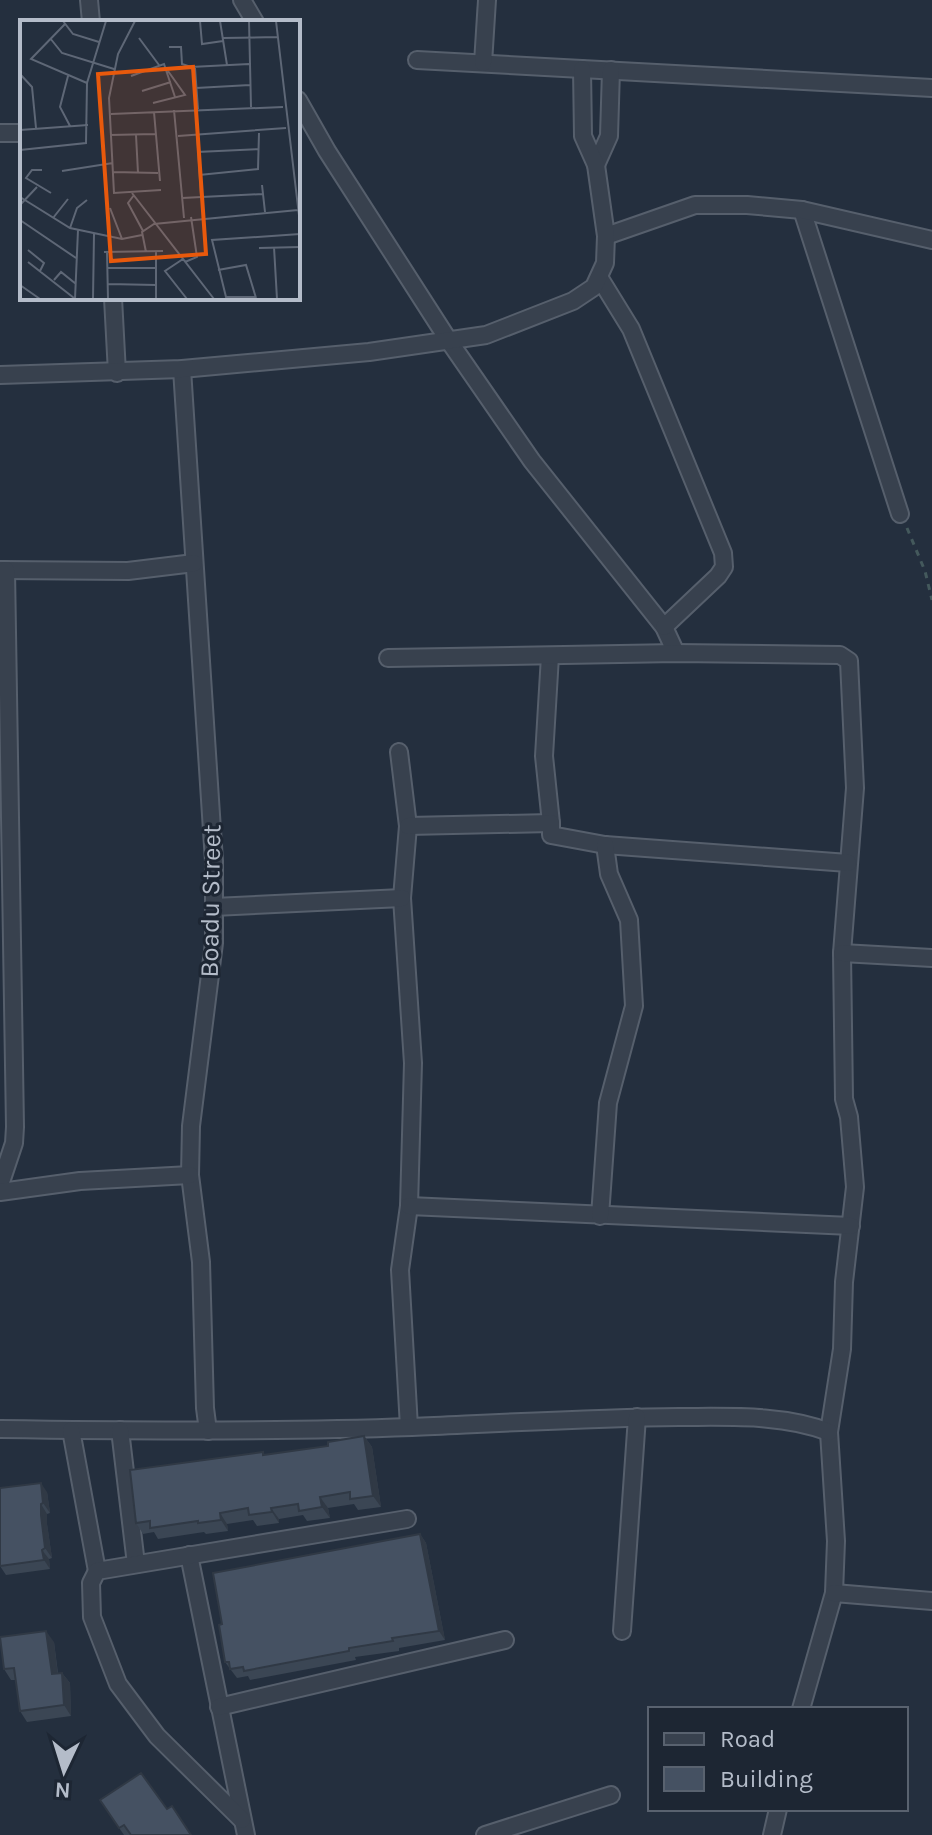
<svg xmlns="http://www.w3.org/2000/svg" width="932" height="1835" font-family="Karla,sans-serif">
<style>
.lines{fill:none;stroke-linecap:round;stroke-linejoin:round}
.street-casing{stroke:#565f6c;stroke-width:20}
.path{stroke:#44595c;stroke-width:3;stroke-dasharray:6 6;stroke-linecap:butt}
.street{stroke:#38414e;stroke-width:16}
.wall{fill:#3b4654}
.shaded-wall{fill:#303945}
.building{fill:#455162;stroke:#303945;stroke-width:2}
.labels{text-anchor:middle;stroke-width:6;stroke-linejoin:round;paint-order:stroke}
.street-label{font-size:26px;fill:#b4bcc9;stroke:#1d2633}
.inset-road{fill:none;stroke:#5e6776;stroke-width:2}
.view{fill:#e8590c;fill-opacity:0.15;stroke:#e8590c;stroke-width:4}
.inset-edge{fill:none;stroke:#b4bcc9;stroke-width:4}
</style>
<rect width="100%" height="100%" fill="#242f3e"/>
<g class="lines">
<defs>
<g id="street">
<path d="M89,0L91,22"/>
<path d="M242,0L255,22"/>
<path d="M417,60L932,88"/>
<path d="M483,63L487,0"/>
<path d="M298,100L327,151L449,341L532,461L664,627L676,653"/>
<path d="M0,133H22"/>
<path d="M596,165L609,136L611,70"/>
<path d="M802,210L900,514"/>
<path d="M606,236L695,205H747L802,210L932,240"/>
<path d="M599,277L631,329L723,553L724,567L718,576L664,627"/>
<path d="M113,298L117,373"/>
<path d="M182,369L214,861V943L191,1126L190,1175L201,1262L205,1408L208,1431"/>
<path d="M0,375L182,369L369,352L486,335L573,301L594,287L605,263L606,236L596,165L583,136L582,69"/>
<path d="M0,570L128,571L194,563"/>
<path d="M550,656L544,756L551,823"/>
<path d="M388,658L676,653L840,655L849,661L855,788L842,953L844,1099L849,1117L855,1187L844,1282L842,1349L829,1432L836,1541L834,1593L801,1709"/>
<path d="M399,752L408,826L402,898L413,1063L409,1206L400,1270L409,1427"/>
<path d="M408,826L551,823V835L605,845L848,863"/>
<path d="M214,907L402,898"/>
<path d="M842,953L932,958"/>
<path d="M0,1185L14,1143L15,1127L6,570"/>
<path d="M0,1192L80,1181L190,1175"/>
<path d="M409,1206L851,1226"/>
<path d="M600,1216L608,1103L634,1006L629,920L609,874L605,845"/>
<path d="M0,1429C137,1431 275,1432 412,1427C501,1423 590,1418 679,1417C728,1417 783,1414 829,1432"/>
<path d="M71,1430L97,1571"/>
<path d="M120,1430L136,1564"/>
<path d="M189,1555L246,1835"/>
<path d="M834,1593L932,1601"/>
<path d="M622,1631L637,1417"/>
<path d="M219,1707L505,1640"/>
<path d="M242,1820L157,1736L118,1684L92,1617L91,1583L97,1571L407,1519"/>
<path d="M485,1835L611,1795"/>
<path d="M772,1835L778,1809"/>
</g>
</defs>
<use href="#street" class="street-casing"/>
<path class="path" d="M907,528L925,571L932,600"/>
<use href="#street" class="street"/>
</g>
<g class="wall">
<path d="M364,1436L372,1447L381,1507L358,1510L354,1504L328,1508L330,1518L307,1521L303,1515L279,1519V1523L257,1526L253,1520L227,1524L228,1531L206,1534L204,1532L158,1539L154,1532L143,1534L136,1523L263,1452L265,1455L328,1446Z"/>
<path d="M0,1488L47,1492L50,1513L47,1514V1524L52,1558L49,1559L50,1569L6,1575L0,1566Z"/>
<path d="M420,1534L426,1543L445,1640L399,1648V1651L355,1657L356,1660L250,1680L248,1676L237,1678L225,1662L222,1624Z"/>
<path d="M54,1642L58,1673H62L70,1683L71,1716L27,1722L20,1711L16,1680H11L4,1669Z"/>
<path d="M100,1800L191,1835H124Z"/>
</g>
<g class="shaded-wall">
<path d="M364,1436L372,1447L381,1507L373,1496Z"/>
<path d="M41,1483L47,1492L50,1513L43,1503Z"/>
<path d="M320,1497L328,1508L330,1518L322,1507Z"/>
<path d="M41,1504L47,1514V1524L52,1558L45,1548L41,1515Z"/>
<path d="M271,1508L279,1519V1523L272,1512Z"/>
<path d="M220,1513L227,1524L228,1531L221,1520Z"/>
<path d="M420,1534L426,1543L445,1640L439,1631Z"/>
<path d="M42,1550L49,1559L50,1569L44,1560Z"/>
<path d="M46,1631L54,1642L59,1685L52,1674Z"/>
<path d="M62,1673L70,1683L71,1716L64,1705Z"/>
</g>
<g class="building">
<path d="M364,1436L373,1496L350,1499V1492L320,1497L322,1507L299,1511L298,1504L271,1508L272,1512L249,1515L248,1508L220,1513L221,1520L198,1523V1521L150,1528V1521L136,1523L130,1470L263,1452V1455L328,1446V1442Z"/>
<path d="M41,1483L43,1503L41,1504V1515L45,1548L42,1550L44,1560L0,1566V1488Z"/>
<path d="M420,1534L439,1631L392,1638L393,1641L349,1648V1651L244,1671L243,1667L230,1669L229,1662H225L219,1625L222,1624L213,1573Z"/>
<path d="M46,1631L52,1674L62,1673L64,1705L20,1711L14,1668L4,1669L0,1637Z"/>
<path d="M141,1773L167,1809L172,1806L191,1835H131L124,1825L119,1828L100,1800Z"/>
</g>
<g class="labels">
<g class="street-label">
<text transform="translate(210 901) rotate(-89)" y="9">Boadu Street</text>
</g>
</g>
<g transform="translate(20 20)">
<rect width="280" height="280" fill="#242f3e"/>
<path class="inset-road" d="M43,1L53,14L79,22M115,1L98,34L89,78L94,173L141,170M180,1L182,24L203,21M200,1L207,45M229,1L231,87M256,1L280,204M45,4L11,39L67,63M30,18L42,33L94,49M119,18L139,45M203,18L257,17M149,27H161L162,44L171,47L229,44M175,48L178,89M0,54L12,67L16,108M48,56L40,87L50,106M111,56L144,44L155,77M176,68L230,65M122,71L151,62M133,83L165,75L148,51M154,90L164,198M134,92L140,161M91,94L263,87M0,110L68,105M177,113L181,176M90,115L135,114M116,115L118,153M158,116L266,108M0,130L66,123L67,63L86,1M177,132L239,129M22,150H12L6,158L31,173M42,151L93,143M93,152L138,153M179,155L238,149L239,113M242,165L245,192M112,173L194,279M114,175L108,183L123,211M0,177L50,208L102,219L122,215M162,178L243,174M0,185L17,167M90,188L102,219M33,198L48,179M0,200L56,238M50,208L57,188L67,180M254,227L257,279M239,228L280,227M8,230L24,243L20,251M84,232L143,231M87,232L88,279M126,232L122,212L134,204L278,190M163,239L145,251L167,279M8,242L54,278M165,242L177,237L171,197M88,248H136M198,250L226,245L236,278M34,260L41,252L56,264M88,264L136,265M0,265L20,279M236,277H206L192,220L280,214M55,279L58,210M73,279L74,214M136,279V231"/>
<path class="view" d="M173,47L186,234L91,241L78,54Z"/>
<rect width="280" height="280" class="inset-edge"/>
</g>
<rect x="648" y="1707" width="260" height="104" fill="#1d2633" stroke="#59626f" stroke-width="2"/>
<rect x="664" y="1733" width="40" height="12" fill="#38414e" stroke="#59626f" stroke-width="2"/>
<text x="720" y="1747" font-size="24" fill="#b4bcc9">Road</text>
<rect x="664" y="1767" width="40" height="24" fill="#455162" stroke="#59626f" stroke-width="2"/>
<text x="720" y="1787" font-size="24" fill="#b4bcc9">Building</text>
<g transform="translate(64 1771) rotate(184)" stroke="#1d2633" stroke-width="6" paint-order="stroke">
<path d="M0-6L14 30L0 20L-14 30Z" fill="#b4bcc9"/>
<text y="-12" font-size="22" font-weight="bold" text-anchor="middle" fill="#b4bcc9">N</text>
</g>
</svg>
